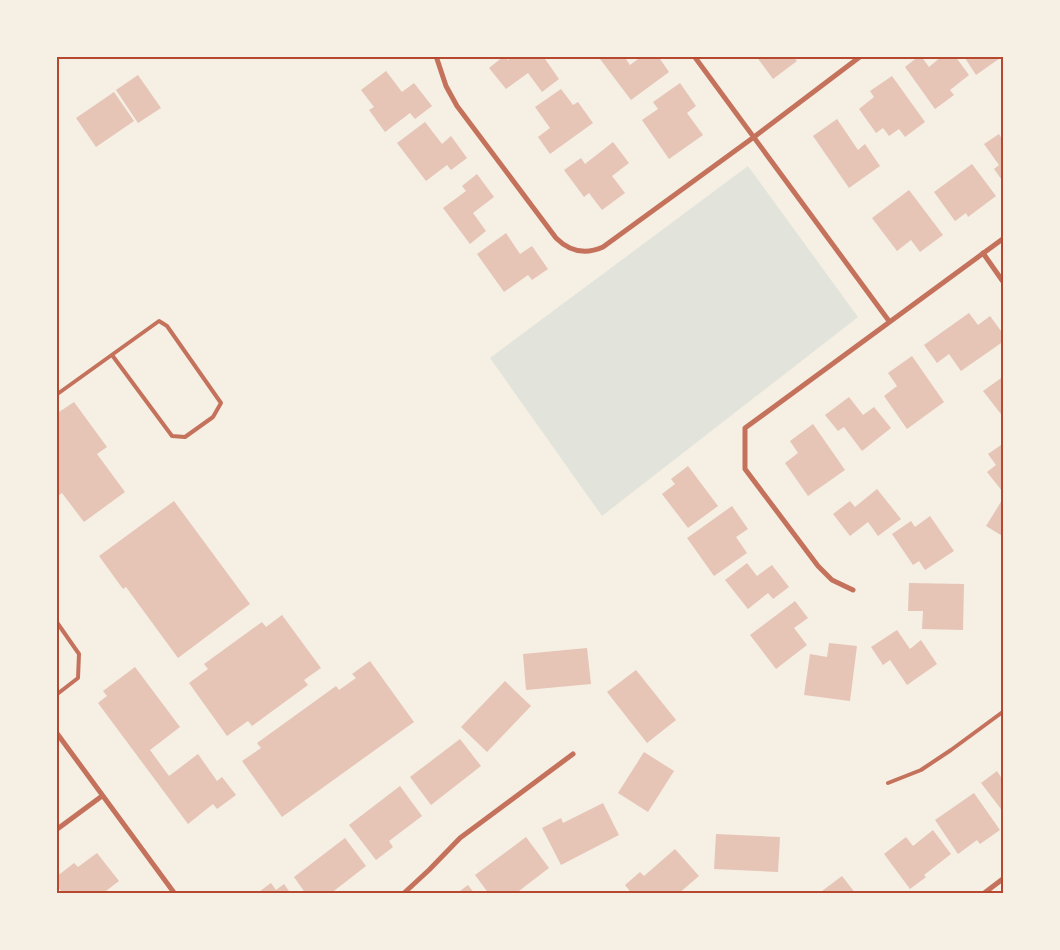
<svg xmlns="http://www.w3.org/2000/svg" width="1060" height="950" font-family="Barlow,sans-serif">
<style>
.green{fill:#e2e4dc}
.building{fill:#e6c5b7}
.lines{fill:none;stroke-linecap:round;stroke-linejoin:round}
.service{stroke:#c5725c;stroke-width:4}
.minor{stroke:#c5725c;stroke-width:5}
.neatline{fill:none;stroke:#b5482f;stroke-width:2}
</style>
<rect width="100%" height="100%" fill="#f6efe4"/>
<path class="green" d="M748,166L858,317L602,516L490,358Z"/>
<g class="building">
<path d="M504,56L508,60L513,56H543L559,79L542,92L528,73L506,89L489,68Z"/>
<path d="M604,56H624L630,65L642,56H658L669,72L631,100L600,59Z"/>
<path d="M756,56H793L797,61L773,79Z"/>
<path d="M919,56H921L929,67L942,56H955L969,75L950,90L954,95L935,109L905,67Z"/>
<path d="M968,56H1003L976,75L965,58Z"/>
<path d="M386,71L402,92L414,83L432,106L415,119L410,113L385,132L369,110L374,107L361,90Z"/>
<path d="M138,75L161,108L138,123L116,90Z"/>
<path d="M892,76L925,122L905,137L899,129L889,136L883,128L876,133L859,109L874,97L870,91Z"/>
<path d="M680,83L696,106L687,113L703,135L669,159L642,120L658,109L653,102Z"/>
<path d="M561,89L573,105L578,102L593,123L550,154L538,137L550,128L535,107Z"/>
<path d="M114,92L134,121L96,147L76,118Z"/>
<path d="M837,119L858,150L865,144L880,166L849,188L813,136Z"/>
<path d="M425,122L442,144L451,136L467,158L451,170L447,165L426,181L397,143Z"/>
<path d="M999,134L1004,142V183L994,169L999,165L984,144Z"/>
<path d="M613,142L629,163L612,176L625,193L602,210L589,193L584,197L564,170L581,158L585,164Z"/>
<path d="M972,164L996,196L968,217L966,213L955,221L934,192Z"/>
<path d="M477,174L494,197L473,213L486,231L470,244L443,208L466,191L462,186Z"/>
<path d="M909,190L943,235L920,252L911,240L897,251L872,218Z"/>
<path d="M506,233L520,254L532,246L548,269L532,280L528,275L504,292L477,254Z"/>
<path d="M969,313L978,325L990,316L1004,335V341L961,371L949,354L937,363L924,345Z"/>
<path d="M912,356L944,402L907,429L884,396L897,386L888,373Z"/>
<path d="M1004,376V418L983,391Z"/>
<path d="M849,397L863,415L874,407L891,428L862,451L844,427L838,431L825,415Z"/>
<path d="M74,402L107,447L97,454L125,492L84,522L62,493L58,496L56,494V414Z"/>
<path d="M813,424L845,470L808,496L785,463L798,453L790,441Z"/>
<path d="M1004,443V490L1002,491L987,472L996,465L988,454Z"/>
<path d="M688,466L718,506L688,528L662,494L675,484L671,479Z"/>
<path d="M877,489L901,519L878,536L868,522L850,536L833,514L850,501L855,507Z"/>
<path d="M1004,497V537L986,526Z"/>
<path d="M174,501L250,604L178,658L126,587L123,589L99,556Z"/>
<path d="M732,506L748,529L736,537L747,553L714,576L687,538Z"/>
<path d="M930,516L954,551L925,570L919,561L913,565L892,534L911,521L915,527Z"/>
<path d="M747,563L757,576L772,565L789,587L773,599L768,593L748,609L725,580Z"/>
<path d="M909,583L964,584L963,630L922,629L923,611H908Z"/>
<path d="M795,601L808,618L794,628L807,645L776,669L750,635Z"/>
<path d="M282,615L321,668L304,680L308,685L252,726L248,721L227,736L189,683L208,669L204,664L262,622L266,627Z"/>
<path d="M897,630L910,649L921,640L937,664L907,685L890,660L883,665L871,647Z"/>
<path d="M829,643L857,646L850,701L804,695L810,654L827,657Z"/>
<path d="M587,648L591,684L526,690L523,654Z"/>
<path d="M370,661L414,722L282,817L242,761L261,748L257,743L336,686L339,690L356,678L352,674Z"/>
<path d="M135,667L180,727L150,750L169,776L198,754L217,781L222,777L236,795L217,809L213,804L188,824L98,703L107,696L103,691Z"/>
<path d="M636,670L676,720L647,743L607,692Z"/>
<path d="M505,681L531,706L487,752L461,727Z"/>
<path d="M460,739L481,766L431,805L410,777Z"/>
<path d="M644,752L674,771L648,812L618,793Z"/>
<path d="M997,771L1003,780L1004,779V813L981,783Z"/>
<path d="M400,786L422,816L389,841L393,847L376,860L349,825Z"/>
<path d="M974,793L1000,830L980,844L977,840L958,854L935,820Z"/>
<path d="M603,803L619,835L561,865L542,828L561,818L563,823Z"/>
<path d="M933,830L951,854L924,875L926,877L910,889L884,854L906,837L913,846Z"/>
<path d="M716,834L780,837L778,872L714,869Z"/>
<path d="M526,837L549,868L515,894H489L475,875Z"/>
<path d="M345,838L366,866L330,894H306L294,877Z"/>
<path d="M675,849L699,876L678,894H632L625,885L640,872L644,876Z"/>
<path d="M97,853L119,881L102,894H63L56,884V877L74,863L78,867Z"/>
<path d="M842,876L856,894H818Z"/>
<path d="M271,883L276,890L284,884L291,894H256Z"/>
<path d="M468,885L475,894H456Z"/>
</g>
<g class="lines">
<g class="service">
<path d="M56,395L159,321L167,326L221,403L213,417L185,437L172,436L112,355"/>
<path d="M56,621L79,654L78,678L56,695"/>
<path d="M888,783L921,770L951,750L1004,711"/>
</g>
<g class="minor">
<path d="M436,56L446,86L457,106L556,238C570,252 585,255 603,247L754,137L861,56"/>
<path d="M694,56L889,321"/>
<path d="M983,253L1004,283"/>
<path d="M853,590L832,580L818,566L745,469V428L1004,238"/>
<path d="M56,732L175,894"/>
<path d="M56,830L102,796"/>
<path d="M403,894L429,870L460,838L573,754"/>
<path d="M983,894L1004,878"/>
</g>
</g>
<rect width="1060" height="950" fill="none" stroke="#f6efe4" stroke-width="115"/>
<rect x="58" y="58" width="944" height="834" class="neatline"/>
</svg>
